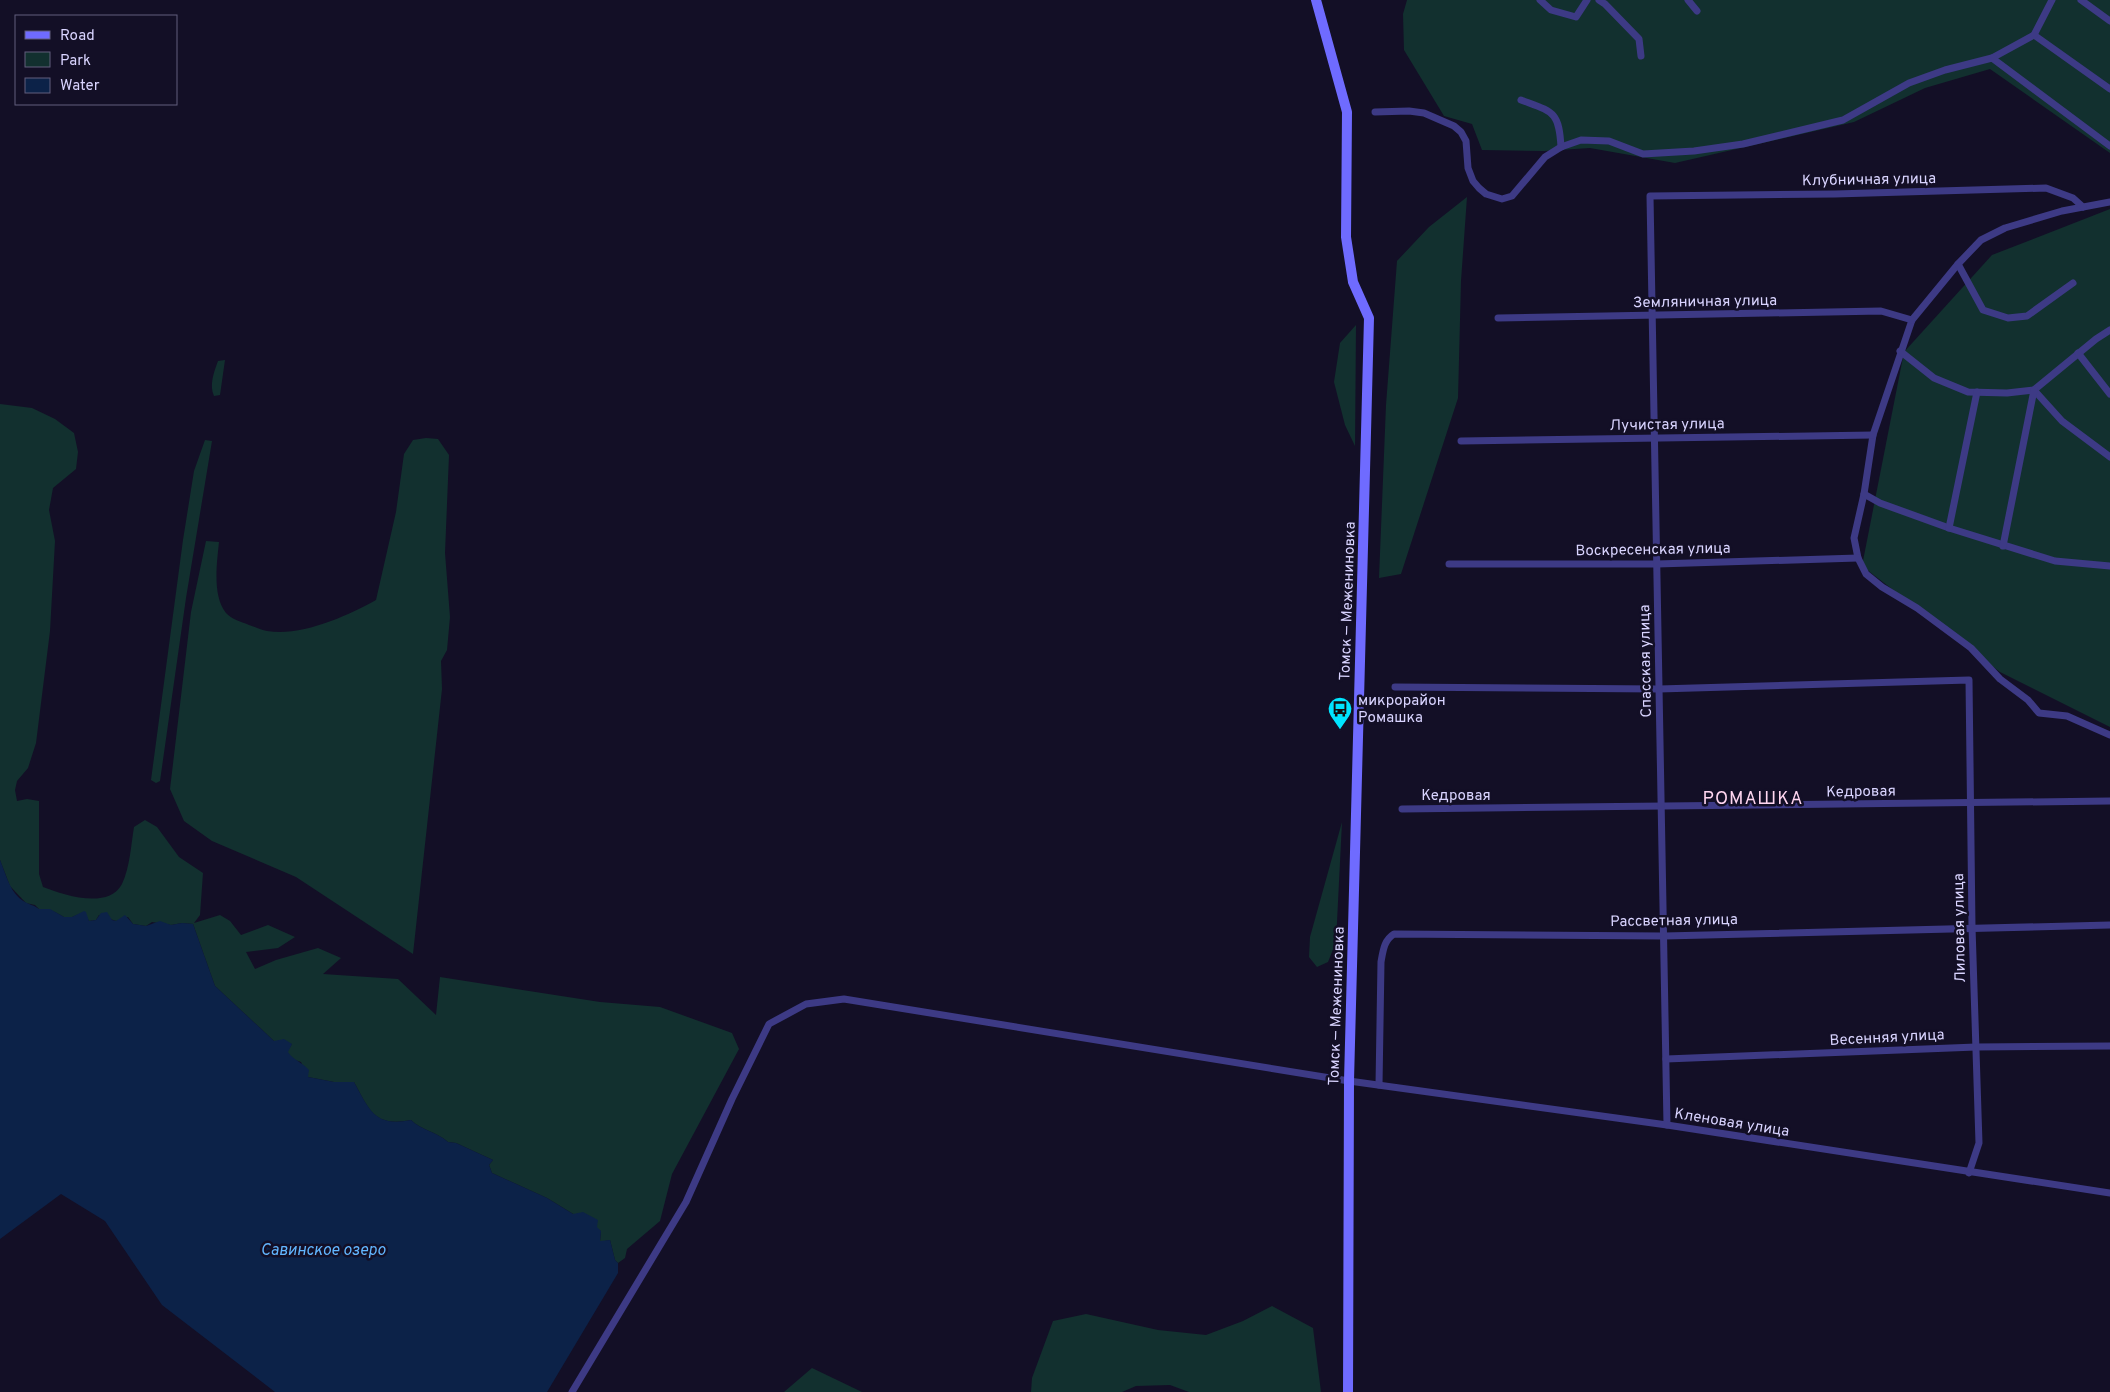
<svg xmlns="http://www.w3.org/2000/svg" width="2110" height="1392" font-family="Overpass,sans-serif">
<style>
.green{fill:#12302f}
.water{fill:#0c2248}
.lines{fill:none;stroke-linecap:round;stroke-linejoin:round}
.street{stroke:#3d3a85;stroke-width:7}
.secondary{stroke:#6f6bff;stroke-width:10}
.labels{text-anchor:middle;stroke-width:5;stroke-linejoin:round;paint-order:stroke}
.street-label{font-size:15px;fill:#d9d4ff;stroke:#130f26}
.poi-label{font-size:15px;fill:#d9d4ff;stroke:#130f26;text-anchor:start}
.water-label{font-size:16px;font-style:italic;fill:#62b6ff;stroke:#130f26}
.quarter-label{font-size:18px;letter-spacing:1px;fill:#ffd6f0;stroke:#130f26}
</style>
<rect width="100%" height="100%" fill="#130f26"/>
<g class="green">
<path d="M1407,0H2110V153L1990,69L1925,88L1854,122L1675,163L1590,148L1544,151L1482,150L1472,124L1444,116L1404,50L1403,14Z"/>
<path d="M1467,197L1461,281L1458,398L1401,574L1379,578L1386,405L1397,261L1429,227Z"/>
<path d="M2110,209V727L2000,672L1862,566L1904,352L1992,255Z"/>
<path d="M1356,325L1355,446L1345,425L1334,382L1340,343Z"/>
<path d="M225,360L220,395L214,396C209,385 214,372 218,361Z"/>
<path d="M0,404L32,408L55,419L74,433L78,452L76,469L53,488L49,510L55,541L50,631L36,743L28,768L17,781L15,790L17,801L27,799L39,801V874L43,887C64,895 108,910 122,884C130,867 131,845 134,827L145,820L157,827L179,857L203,873L200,915L194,923L220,915L230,921L241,935L268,925L295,937L278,948L246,952L255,969L276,960L318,948L341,958L323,974L398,979L436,1015L440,977L600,1002L660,1007L732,1033L739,1049L672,1174L660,1221L627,1249L625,1258L618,1263L615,1260L610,1240L600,1242L601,1231L547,1198L492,1173L489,1165L493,1160L456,1143L448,1142C437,1132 421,1130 411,1120C374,1127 370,1111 354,1082H334L308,1077L301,1062L292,1059L287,1052L292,1044L274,1041L215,986L193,924L182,923L171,925L152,922L146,926L133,924L128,917L116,921L99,915L96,920L89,921L84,912L72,917H64L55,912L39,909L35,905L26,903L10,886L0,860Z"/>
<path d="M426,438L438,439L449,455L445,553L450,617L447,650L441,661L442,689L413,954L296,877L212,841L184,821L170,789L191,612L206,541L219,542C217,562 212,596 226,613C231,619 242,622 249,625C255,627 261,630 267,631C301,637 347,616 376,600L396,512L404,454L413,440Z"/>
<path d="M205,440L212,441L186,598L160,781L156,783L151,780L183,540L194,471Z"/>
<path d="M1342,822L1336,942L1328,962L1317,967L1309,957L1310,937Z"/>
<path d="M1272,1306L1313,1328L1321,1392H1189L1170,1385L1136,1386L1122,1392H1031L1032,1378L1053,1321L1086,1314L1158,1330L1206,1335L1243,1321Z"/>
<path d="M812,1368L862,1392H784Z"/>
</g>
<path class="water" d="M0,860C6,874 10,894 25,902C30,905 34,905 39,909H50L64,917H72L84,911L86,912L89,921L96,920L101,913L107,912L112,920L116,921L125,915L133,924L146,926L160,921L171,925L182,923L193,924L215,986L274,1041L284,1039L292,1044L288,1052C293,1060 302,1062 309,1070L308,1077L334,1082H354C370,1111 375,1127 411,1120C421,1130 437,1132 448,1142L456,1143L493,1160L489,1165L492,1173L547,1198L573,1214L583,1212L598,1220L597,1227L601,1231L600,1241L610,1240L615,1260L618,1263V1273L547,1392H275L162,1305L105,1221L61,1194L0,1239Z"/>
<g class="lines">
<g class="street">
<path d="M1540,0L1551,10L1576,17L1587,0"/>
<path d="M1599,0L1605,4L1639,39L1641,56"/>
<path d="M1688,0L1697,11"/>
<path d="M2081,0L2110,21"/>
<path d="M2034,35L2110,89"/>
<path d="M1992,58L2034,35L2052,0"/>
<path d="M1521,100C1553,112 1559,111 1561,147"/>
<path d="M1375,112L1409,111L1424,113L1454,126L1461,132L1466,141L1468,168L1473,181L1479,188L1486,194L1502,199L1512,196L1545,157L1561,147L1581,140L1609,141L1643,154L1694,151L1743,144L1843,120L1909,83L1945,70L1992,58L2110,146"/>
<path d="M2110,202L2062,211L2005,228L1981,240L1958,264L1912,320L1873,435L1864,494L1854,538L1858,558L1866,574L1882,587L1917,608L1971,648L2000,679L2028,700L2039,713L2067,716L2110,735"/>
<path d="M1958,264L1983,310L2008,318L2027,316L2073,283"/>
<path d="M1498,318L1881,311L1912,320"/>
<path d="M1900,351L1934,378L1968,392L2007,393L2034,390L2096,339L2110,330"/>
<path d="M2078,353L2110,394"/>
<path d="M2034,390L2062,421L2110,457"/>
<path d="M1461,441L1873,435"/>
<path d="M1864,494L1880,503L1949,528L2055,561L2110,566"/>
<path d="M1949,528L1977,392"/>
<path d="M2003,546L2034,390"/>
<path d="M1449,564H1657L1858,558"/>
<path d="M1395,687L1659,689L1969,680L1972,927L1979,1143L1969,1173"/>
<path d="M1402,809L2110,801"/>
<path d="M1666,1059L1976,1047L2110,1046"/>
<path d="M1379,1085L1381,962C1383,951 1384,940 1394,934L1664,936L2110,925"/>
<path d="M1667,1125L1650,196L1835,194L2046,188L2073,198L2083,207"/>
<path d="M572,1392L686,1202L732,1099L769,1024L806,1004L844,999L1349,1081L1667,1125L2110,1193"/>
</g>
<path class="secondary" d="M1316,0L1347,112L1346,237L1353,282L1369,318L1349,1081L1348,1392"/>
</g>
<defs>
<symbol id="bus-pin" viewBox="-11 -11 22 30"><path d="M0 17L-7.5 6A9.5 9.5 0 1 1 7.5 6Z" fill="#00e5ff" stroke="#130f26"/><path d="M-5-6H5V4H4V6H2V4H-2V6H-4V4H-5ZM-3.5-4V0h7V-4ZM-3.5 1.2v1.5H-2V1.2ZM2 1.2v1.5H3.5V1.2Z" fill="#111"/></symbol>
</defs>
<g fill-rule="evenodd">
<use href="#bus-pin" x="1326" y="695" width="28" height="38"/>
</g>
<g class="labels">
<g class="street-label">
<text transform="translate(1869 179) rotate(-1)" y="5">Клубничная улица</text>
<text transform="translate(1705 301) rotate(-1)" y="5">Земляничная улица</text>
<text transform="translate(1667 424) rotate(-1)" y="5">Лучистая улица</text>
<text transform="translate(1653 549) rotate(-1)" y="5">Воскресенская улица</text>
<text transform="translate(1347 601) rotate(-88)" y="5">Томск — Межениновка</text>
<text transform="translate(1645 661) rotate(-91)" y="5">Спасская улица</text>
<text transform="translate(1861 791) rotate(-1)" y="5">Кедровая</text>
<text x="1456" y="800">Кедровая</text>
<text transform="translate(1674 920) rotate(-1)" y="5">Рассветная улица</text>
<text transform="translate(1959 928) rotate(-91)" y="5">Лиловая улица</text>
<text transform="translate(1336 1006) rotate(-88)" y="5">Томск — Межениновка</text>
<text transform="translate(1887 1037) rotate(-3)" y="5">Весенняя улица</text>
<text transform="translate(1732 1122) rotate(9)" y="5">Кленовая улица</text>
</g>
<g class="poi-label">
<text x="1358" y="705">микрорайон<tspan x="1358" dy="17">Ромашка</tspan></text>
</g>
<g class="water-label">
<text x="323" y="1255">Савинское озеро</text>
</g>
<g class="quarter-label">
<text x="1753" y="804">РОМАШКА</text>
</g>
</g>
<rect x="15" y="15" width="162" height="90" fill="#130f26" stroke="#625e7d"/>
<rect x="25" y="31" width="25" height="8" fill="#6f6bff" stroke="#625e7d"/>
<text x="60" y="40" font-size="15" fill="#d9d4ff">Road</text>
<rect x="25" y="52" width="25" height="15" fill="#12302f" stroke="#625e7d"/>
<text x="60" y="65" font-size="15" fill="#d9d4ff">Park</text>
<rect x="25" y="78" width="25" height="15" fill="#0c2248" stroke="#625e7d"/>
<text x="60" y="90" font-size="15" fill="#d9d4ff">Water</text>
</svg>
